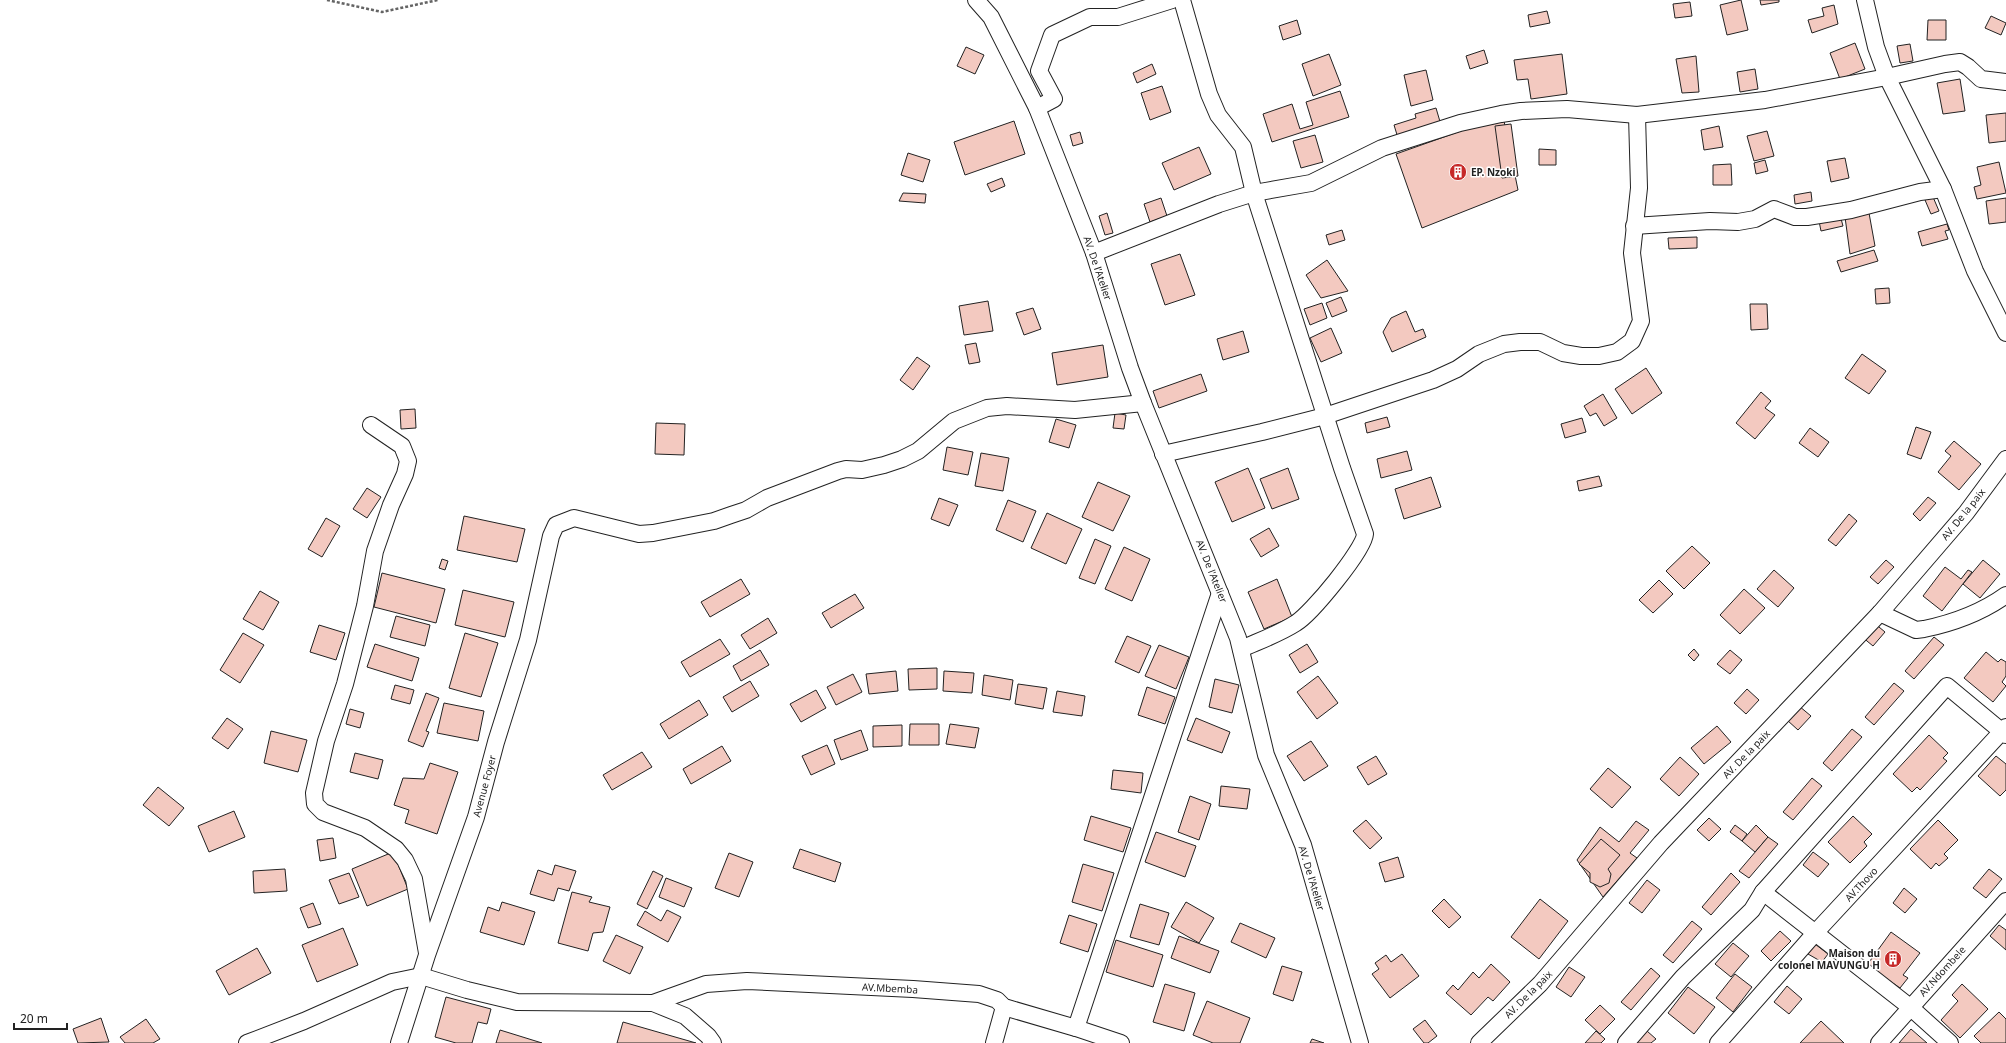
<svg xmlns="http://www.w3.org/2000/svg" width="2006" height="1043" font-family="'Noto Sans',sans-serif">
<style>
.building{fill:#f3c9c0;stroke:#222}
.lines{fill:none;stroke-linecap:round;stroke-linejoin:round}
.street-casing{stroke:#222;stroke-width:18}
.path{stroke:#646464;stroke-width:2.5;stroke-dasharray:3 2;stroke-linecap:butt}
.street{stroke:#fff;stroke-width:16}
.labels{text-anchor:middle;stroke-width:3;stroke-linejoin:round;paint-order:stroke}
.poi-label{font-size:10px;font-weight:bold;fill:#222;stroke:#fff;text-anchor:start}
.street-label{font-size:10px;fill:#222;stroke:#fff}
</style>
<rect width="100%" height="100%" fill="#fff"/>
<g class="building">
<path d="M1741,0L1748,30L1727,35L1720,5Z"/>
<path d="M1760,0H1779V2L1761,5Z"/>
<path d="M1690,2L1692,16L1675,18L1673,4Z"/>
<path d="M1834,5L1838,24L1812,33L1808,20L1824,16L1822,8Z"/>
<path d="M1547,11L1550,23L1530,27L1528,15Z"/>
<path d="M1991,16L2006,23L2001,35L1985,28Z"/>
<path d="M1297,20L1301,34L1283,40L1279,26Z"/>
<path d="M1928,20H1946V40H1927Z"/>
<path d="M1855,43L1865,69L1840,79L1830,53Z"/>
<path d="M1910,44L1913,61L1900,63L1897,46Z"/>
<path d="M966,47L984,55L975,74L957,66Z"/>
<path d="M1484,50L1488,63L1470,69L1466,56Z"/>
<path d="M1329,54L1341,85L1313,96L1302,64Z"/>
<path d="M1562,54L1567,94L1531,99L1528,79L1517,80L1514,60Z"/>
<path d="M1696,56L1699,92L1682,93L1676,59Z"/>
<path d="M1152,64L1156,74L1137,83L1133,73Z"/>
<path d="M1755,69L1758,89L1740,92L1737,72Z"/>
<path d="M1426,70L1433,100L1411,106L1404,75Z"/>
<path d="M1960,79L1965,111L1943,114L1937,83Z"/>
<path d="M1162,86L1171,112L1150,120L1141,93Z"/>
<path d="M1340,91L1349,117L1272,142L1263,114L1292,104L1300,129L1313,125L1306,102Z"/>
<path d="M1436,108L1441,125L1398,138L1394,125L1416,118L1415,114Z"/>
<path d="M2006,113V141L1989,143L1986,115Z"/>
<path d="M1503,116L1518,190L1422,228L1396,154Z"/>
<path d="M1014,121L1025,154L965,175L954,142Z"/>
<path d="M1511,124L1518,176L1502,178L1495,126Z"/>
<path d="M1719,126L1723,147L1704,150L1701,130Z"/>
<path d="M1767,131L1774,156L1754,161L1747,136Z"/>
<path d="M1080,132L1083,143L1073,146L1070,135Z"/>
<path d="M1315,135L1323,162L1301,168L1293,141Z"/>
<path d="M1199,147L1211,174L1174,190L1162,163Z"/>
<path d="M1539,149L1556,150V165H1539Z"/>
<path d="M908,153L930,160L923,182L901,175Z"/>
<path d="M1845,158L1849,178L1831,182L1827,161Z"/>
<path d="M1765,160L1768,171L1756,174L1754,163Z"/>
<path d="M1999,162L2006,193L1977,199L1974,187L1981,185L1977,167Z"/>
<path d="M1731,164L1732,185H1713V165Z"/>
<path d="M1002,178L1005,186L991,192L987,184Z"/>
<path d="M1811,192L1812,201L1795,204L1794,195Z"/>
<path d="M903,193L926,194L925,203L899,201Z"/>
<path d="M1933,197L1939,211L1931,214L1925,200Z"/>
<path d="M1161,198L1167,216L1150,222L1144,204Z"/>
<path d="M2006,198V222L1989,224L1986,201Z"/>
<path d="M1107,213L1113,233L1105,235L1099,216Z"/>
<path d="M1869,213L1875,246L1850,254L1845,217Z"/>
<path d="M1840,215L1843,226L1821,231L1819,221Z"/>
<path d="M1947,224L1949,230L1945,231L1948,239L1922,246L1918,232Z"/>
<path d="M1342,230L1345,240L1329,245L1326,235Z"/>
<path d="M1697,237V248L1669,249L1668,238Z"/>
<path d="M1874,250L1878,261L1841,272L1837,261Z"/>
<path d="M1180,254L1195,295L1165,305L1151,264Z"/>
<path d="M1327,260L1348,291L1321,298L1306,275Z"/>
<path d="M1889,288L1890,303L1876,304L1875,289Z"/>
<path d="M1341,297L1347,311L1332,317L1326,303Z"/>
<path d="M988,301L993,331L964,335L959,306Z"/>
<path d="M1322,303L1327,318L1310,325L1304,309Z"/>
<path d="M1750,304H1767L1768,329L1751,330Z"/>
<path d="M1033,308L1041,329L1024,335L1016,313Z"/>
<path d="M1406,311L1415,332L1423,329L1426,337L1392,352L1383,332L1391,318Z"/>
<path d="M1331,328L1342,353L1321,362L1310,338Z"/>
<path d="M1243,331L1249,352L1223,360L1217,339Z"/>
<path d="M976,343L980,362L969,364L965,345Z"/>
<path d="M1103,345L1108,377L1057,385L1052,353Z"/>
<path d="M1862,354L1886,371L1869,394L1845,378Z"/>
<path d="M917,357L930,366L913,390L900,380Z"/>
<path d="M1646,368L1662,393L1632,414L1615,389Z"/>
<path d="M1201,374L1207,391L1159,408L1153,391Z"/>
<path d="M1761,392L1771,401L1765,408L1775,415L1755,439L1736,423Z"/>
<path d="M1603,394L1617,418L1604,426L1596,413L1590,416L1584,406Z"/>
<path d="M415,409L416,428L401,429L400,410Z"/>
<path d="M1115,413L1126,415L1124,429L1113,428Z"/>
<path d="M1387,417L1390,427L1367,433L1365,423Z"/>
<path d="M1582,418L1586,432L1565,438L1561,424Z"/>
<path d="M1056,419L1076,425L1069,448L1049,442Z"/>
<path d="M656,423L685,424L684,455L655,454Z"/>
<path d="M1916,427L1931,432L1921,459L1907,454Z"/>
<path d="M1810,428L1829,442L1818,457L1799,443Z"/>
<path d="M1954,441L1981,464L1959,490L1938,472L1951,456L1945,451Z"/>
<path d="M947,447L973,452L968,475L943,470Z"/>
<path d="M1407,451L1412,470L1381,478L1377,459Z"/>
<path d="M981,453L1009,458L1003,491L975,486Z"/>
<path d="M1248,468L1265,508L1232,522L1215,482Z"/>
<path d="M1288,468L1299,499L1272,509L1260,479Z"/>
<path d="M1599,476L1602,486L1579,491L1577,481Z"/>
<path d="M1431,477L1441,507L1404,519L1395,489Z"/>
<path d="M1098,482L1130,496L1113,531L1082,517Z"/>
<path d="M367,488L381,497L367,518L353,509Z"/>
<path d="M1928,497L1936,503L1920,521L1913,514Z"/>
<path d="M939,498L958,505L949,526L931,519Z"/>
<path d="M1008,500L1036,511L1023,542L996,530Z"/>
<path d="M1047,513L1082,529L1066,564L1031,548Z"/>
<path d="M1849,514L1857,521L1836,546L1828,540Z"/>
<path d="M464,516L525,529L517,562L457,550Z"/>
<path d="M326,518L340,526L322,557L308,549Z"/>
<path d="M1269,528L1279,546L1261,557L1250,539Z"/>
<path d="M1095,539L1111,546L1095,584L1079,578Z"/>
<path d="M1692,546L1710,563L1684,589L1666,571Z"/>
<path d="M1124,547L1150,559L1132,601L1105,589Z"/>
<path d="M442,559L448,561L445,570L439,568Z"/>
<path d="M1886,560L1894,567L1878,584L1870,577Z"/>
<path d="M1983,560L2000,574L1980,598L1963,584Z"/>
<path d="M1945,567L1961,579L1968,570L1972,572L1942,611L1923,596Z"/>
<path d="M1774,570L1794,588L1778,607L1757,589Z"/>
<path d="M382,573L445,589L436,623L374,607Z"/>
<path d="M741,579L750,594L710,617L701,602Z"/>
<path d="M1277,579L1292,617L1264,629L1248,592Z"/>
<path d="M1659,580L1673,594L1653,613L1639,600Z"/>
<path d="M1744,589L1765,608L1740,634L1720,615Z"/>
<path d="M463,590L514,602L505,637L455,625Z"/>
<path d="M260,591L279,602L263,630L243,619Z"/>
<path d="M855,594L864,608L831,628L822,613Z"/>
<path d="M396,616L430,625L425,646L390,637Z"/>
<path d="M768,618L777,633L750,649L741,635Z"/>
<path d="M1873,622L1885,632L1873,646L1861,636Z"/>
<path d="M319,625L345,633L336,660L310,652Z"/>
<path d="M243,633L264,645L240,683L220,670Z"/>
<path d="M465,633L498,643L481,697L449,688Z"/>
<path d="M1127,636L1151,646L1139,673L1115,662Z"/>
<path d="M1934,637L1944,645L1914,679L1905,671Z"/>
<path d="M720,639L730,654L690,677L681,662Z"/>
<path d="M375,644L419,658L412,681L367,667Z"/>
<path d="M1307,644L1318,662L1300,673L1289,655Z"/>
<path d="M1159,645L1189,657L1176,689L1145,676Z"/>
<path d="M1694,649L1699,655L1694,661L1688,655Z"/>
<path d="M760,650L769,665L741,681L733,666Z"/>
<path d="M1730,650L1742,660L1730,674L1717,664Z"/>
<path d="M1986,652L1998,662L2001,659L2006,662V676L2002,682L2006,686L1993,702L1964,678Z"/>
<path d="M937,668V689L909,690L908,669Z"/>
<path d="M896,671L898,691L869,694L866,674Z"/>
<path d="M944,671L974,673L972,693L943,691Z"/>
<path d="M853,674L862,692L836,705L827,687Z"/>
<path d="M984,675L1013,680L1010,700L982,695Z"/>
<path d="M1318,676L1338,703L1317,719L1297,692Z"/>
<path d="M1215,679L1239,685L1232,713L1209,707Z"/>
<path d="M750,681L759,696L732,712L723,697Z"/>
<path d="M1894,683L1904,691L1874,725L1865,717Z"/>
<path d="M1018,684L1047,688L1043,709L1015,704Z"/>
<path d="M395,685L414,690L410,704L391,699Z"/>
<path d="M1147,687L1175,697L1165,724L1138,715Z"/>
<path d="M1747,689L1759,700L1746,714L1734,703Z"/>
<path d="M816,690L826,708L801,722L790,704Z"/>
<path d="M1057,691L1085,696L1082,716L1053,712Z"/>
<path d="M426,693L439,698L426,731L429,732L423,747L408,741Z"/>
<path d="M699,700L708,715L669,739L660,724Z"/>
<path d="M444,703L484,711L478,741L437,733Z"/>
<path d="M1799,706L1811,716L1798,730L1787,720Z"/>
<path d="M350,709L364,713L360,728L346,724Z"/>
<path d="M227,718L243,729L228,749L212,738Z"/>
<path d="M1196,718L1230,732L1222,753L1187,740Z"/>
<path d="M910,724H939V745H909Z"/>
<path d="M950,724L979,728L975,748L946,744Z"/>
<path d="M902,725V746L873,747V726Z"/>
<path d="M1717,726L1731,742L1704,764L1691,748Z"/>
<path d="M1852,729L1862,737L1832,771L1823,763Z"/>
<path d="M861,730L868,750L841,760L834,740Z"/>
<path d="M271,731L307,740L298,772L264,763Z"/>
<path d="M1929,735L1948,753L1943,758L1947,761L1920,790L1917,787L1912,792L1893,774Z"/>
<path d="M1311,741L1328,766L1304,781L1287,756Z"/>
<path d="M827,745L835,764L811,775L802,756Z"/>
<path d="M722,746L731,761L691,784L683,769Z"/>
<path d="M642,752L652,767L612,790L603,775Z"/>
<path d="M355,753L383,760L378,779L350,772Z"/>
<path d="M1376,756L1387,774L1368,785L1357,767Z"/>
<path d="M1996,756L2006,764V790L2000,796L1978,776Z"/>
<path d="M1680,757L1699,774L1679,796L1660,779Z"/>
<path d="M430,763L458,772L437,834L405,823L409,810L394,805L403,778L424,779Z"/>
<path d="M1608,768L1631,787L1612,808L1590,789Z"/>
<path d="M1113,770L1143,773L1141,793L1111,789Z"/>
<path d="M1812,778L1822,786L1793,820L1783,812Z"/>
<path d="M1221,786L1250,789L1247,809L1219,806Z"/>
<path d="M158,787L184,808L169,826L143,805Z"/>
<path d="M1190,796L1211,804L1199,840L1178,832Z"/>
<path d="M234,811L245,837L209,852L198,826Z"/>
<path d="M1091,816L1131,828L1123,852L1084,840Z"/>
<path d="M1853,816L1872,834L1864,842L1867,846L1850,863L1828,842Z"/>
<path d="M1709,818L1721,829L1709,841L1697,830Z"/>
<path d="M1366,820L1382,838L1370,849L1353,831Z"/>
<path d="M1938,820L1958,840L1944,854L1948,858L1939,866L1936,863L1931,869L1910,849Z"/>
<path d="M1636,821L1649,830L1630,853L1637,858L1603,897L1577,860L1600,827L1619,842Z"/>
<path d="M1735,825L1747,834L1742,841L1730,832Z"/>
<path d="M1756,825L1768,837L1755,852L1742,841Z"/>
<path d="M1156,832L1196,846L1185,877L1145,862Z"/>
<path d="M1768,837L1778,844L1749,878L1739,871Z"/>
<path d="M333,838L336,858L320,861L317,840Z"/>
<path d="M1601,839L1620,855L1608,869L1611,874L1609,883L1600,887L1590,882V873L1579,864Z"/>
<path d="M800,849L841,863L835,882L793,868Z"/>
<path d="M393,852L408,889L367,906L352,869Z"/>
<path d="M1813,852L1829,864L1818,877L1803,865Z"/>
<path d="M729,853L753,862L739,897L715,888Z"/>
<path d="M1398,857L1404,877L1385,882L1379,863Z"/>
<path d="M1083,864L1114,873L1102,911L1072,902Z"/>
<path d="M555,865L576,871L569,891L558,888L554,901L530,894L538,870L552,875Z"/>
<path d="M285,869L287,891L254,893L253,871Z"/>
<path d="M1989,869L2002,879L1986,898L1973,888Z"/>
<path d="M653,871L663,876L647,909L637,904Z"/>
<path d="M349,873L359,897L339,904L329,880Z"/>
<path d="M1731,873L1740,882L1711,915L1702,907Z"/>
<path d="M666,878L692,888L684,907L659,897Z"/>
<path d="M1647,880L1660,890L1642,913L1629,903Z"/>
<path d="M1904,888L1917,899L1905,913L1893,903Z"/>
<path d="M572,892L592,897L589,902L610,907L603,932L593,933L588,951L558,943Z"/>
<path d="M1444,899L1461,917L1449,928L1432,911Z"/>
<path d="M1540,899L1568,921L1539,959L1511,937Z"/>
<path d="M502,902L535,912L524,945L480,932L488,907L499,911Z"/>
<path d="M1186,902L1214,918L1199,943L1171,927Z"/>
<path d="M313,903L321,924L308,928L300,908Z"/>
<path d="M1140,904L1169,913L1159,945L1130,937Z"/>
<path d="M667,910L681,917L668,942L637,925L645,911L661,921Z"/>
<path d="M1069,915L1097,924L1088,952L1060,943Z"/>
<path d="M1692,921L1702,929L1673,963L1663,955Z"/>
<path d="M1240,923L1275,938L1266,958L1231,942Z"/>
<path d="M1999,925L2006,930V950L1990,936Z"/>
<path d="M343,928L358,965L317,982L302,945Z"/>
<path d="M1780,931L1791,941L1771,961L1761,951Z"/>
<path d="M1891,932L1920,953L1903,975L1908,978L1900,988L1867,965Z"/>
<path d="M616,935L643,947L630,974L603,961Z"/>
<path d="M1179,936L1219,951L1210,973L1171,958Z"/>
<path d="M1116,940L1163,955L1153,987L1106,972Z"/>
<path d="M1733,943L1749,956L1731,977L1715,964Z"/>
<path d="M1815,944L1828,954L1822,962L1808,954Z"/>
<path d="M257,948L271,973L229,995L216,971Z"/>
<path d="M1402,954L1419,976L1390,998L1372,974L1379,969L1375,963L1386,955L1391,962Z"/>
<path d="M1491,964L1510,982L1493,1001L1488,997L1471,1015L1446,993L1453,985L1458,990L1473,972L1479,978Z"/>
<path d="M1282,966L1302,972L1293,1001L1273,994Z"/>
<path d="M1569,967L1585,977L1571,997L1556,987Z"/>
<path d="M1651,968L1660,976L1631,1010L1621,1002Z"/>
<path d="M1735,974L1752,987L1733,1012L1716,998Z"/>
<path d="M1165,984L1195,993L1184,1031L1153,1022Z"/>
<path d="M1962,984L1988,1009L1960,1038L1941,1020L1958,1001L1952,995Z"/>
<path d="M1787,986L1802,999L1789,1014L1774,1002Z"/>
<path d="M1688,987L1715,1007L1694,1034L1668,1013Z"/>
<path d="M446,997L491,1009L487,1024L478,1022L472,1043H456L435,1037Z"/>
<path d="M1207,1001L1250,1018L1240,1043H1213L1193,1035Z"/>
<path d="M1600,1005L1615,1019L1600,1034L1585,1020Z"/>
<path d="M1999,1012L2006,1019V1043H1981L1974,1036Z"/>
<path d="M101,1018L109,1042L78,1043L73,1029Z"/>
<path d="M146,1019L160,1039L153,1043H125L120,1037Z"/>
<path d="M1425,1020L1437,1036L1428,1043H1424L1413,1029Z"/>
<path d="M1821,1021L1844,1043H1800Z"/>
<path d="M623,1022L696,1043H617Z"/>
<path d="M1911,1029L1927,1043H1899Z"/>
<path d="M500,1030L542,1043H496Z"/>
<path d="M1596,1031L1605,1039L1601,1043H1585Z"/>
<path d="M1647,1031L1656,1039L1651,1043H1636Z"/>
<path d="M1312,1039L1324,1043H1310Z"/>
</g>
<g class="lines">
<defs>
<g id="street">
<path d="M976,0L991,17L1037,108L1094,253L1130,368L1143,403L1238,638L1266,755L1303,845L1360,1043"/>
<path d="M1182,0L1209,94L1218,115L1243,147L1254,193L1342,468L1365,534C1364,550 1311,614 1296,623C1279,634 1259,641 1241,649"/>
<path d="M1865,0L1876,47L1887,77L1943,189L1975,271L2006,333"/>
<path d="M1037,108L1054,99L1039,71L1052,35L1090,17H1118L1172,0"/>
<path d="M1634,226L1710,221L1738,222L1755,219L1774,209L1795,217H1807L1851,210L1920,192L1943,189"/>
<path d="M1094,253L1219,204L1254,193L1311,183L1382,148L1460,123L1501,114L1521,111L1567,109L1637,115L1765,100L1887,77L1945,64L1960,62L1968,67L1981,79L2006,82"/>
<path d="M371,425L402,446L408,461L405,474L391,505L375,551L365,606L345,684L326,741L314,793L315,804L323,812L365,828L396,849L405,860L414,879L427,953"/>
<path d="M1163,454L1262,432L1325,416L1433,380L1457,369L1479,354L1504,344L1520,342H1540L1563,353L1581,356H1599L1617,352L1632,341L1641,321L1632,253L1639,188L1637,115"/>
<path d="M1880,613L1916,630L1924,629C1953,623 1981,613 2006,595"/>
<path d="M1763,892L1910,1007L1950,1043"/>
<path d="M653,1003L706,984L747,981L913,989L979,994L997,1000L1004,1007L1076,1028L1121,1043"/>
<path d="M1076,1028L1220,593"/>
<path d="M247,1043L304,1021L392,982L421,976L467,990L517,1002L653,1003L685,1016L708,1036L713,1043"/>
<path d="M399,1043L427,955L476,817L496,742L528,640L551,536L556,525L574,518L639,534L653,533L714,521L731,515L746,510L767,498L838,471L846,469L862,470L884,465L902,459L918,451L954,421L987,408L1007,406L1075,410L1143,403"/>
<path d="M994,1043L1004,1007"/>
<path d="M1479,1043L1540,984L1661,843L1880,613L1966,513L2006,459"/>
<path d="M1626,1043L1683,977L1752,910L1763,892L1947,686L2006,735"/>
<path d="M1718,1043L1816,932L2006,727"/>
<path d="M1879,1043L2006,901"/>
</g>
</defs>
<use href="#street" class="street-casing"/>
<path class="path" d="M327,0L382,12L438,0"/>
<use href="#street" class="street"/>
</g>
<defs>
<symbol id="building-disc" viewBox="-11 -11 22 22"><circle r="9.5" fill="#c62828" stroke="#fff"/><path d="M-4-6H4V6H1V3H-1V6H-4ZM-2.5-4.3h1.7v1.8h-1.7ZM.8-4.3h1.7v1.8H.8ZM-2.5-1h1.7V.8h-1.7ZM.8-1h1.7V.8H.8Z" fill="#fff"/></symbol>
</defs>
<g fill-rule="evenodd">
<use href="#building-disc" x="1448" y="162" width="20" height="20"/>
<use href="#building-disc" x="1883" y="949" width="20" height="20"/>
</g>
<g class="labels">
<g class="poi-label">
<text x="1471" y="176">EP. Nzoki</text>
<text x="1880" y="957" text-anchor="end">Maison du<tspan x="1880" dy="12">colonel MAVUNGU H</tspan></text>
</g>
<g class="street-label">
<text transform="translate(1098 268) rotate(71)" y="4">AV. De l'Atelier</text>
<text transform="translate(1963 514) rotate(-51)" y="4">AV. De la paix</text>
<text transform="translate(1212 571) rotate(68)" y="4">AV. De l'Atelier</text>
<text transform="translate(1746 754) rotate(-46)" y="4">AV. De la paix</text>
<text transform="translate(484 786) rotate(-75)" y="4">Avenue Foyer</text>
<text transform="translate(1312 878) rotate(73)" y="4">AV. De l'Atelier</text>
<text transform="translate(1861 884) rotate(-47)" y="4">AV.Thovo</text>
<text transform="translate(1942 971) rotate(-48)" y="4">AV.Ndombele</text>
<text transform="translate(890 988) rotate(3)" y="4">AV.Mbemba</text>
<text transform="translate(1528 994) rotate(-45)" y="4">AV. De la paix</text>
</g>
</g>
<path d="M14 1023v6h53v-6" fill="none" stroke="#222222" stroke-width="2"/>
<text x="20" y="1023" font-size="12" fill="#222222" stroke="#ffffff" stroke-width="3" paint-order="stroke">20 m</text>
</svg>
